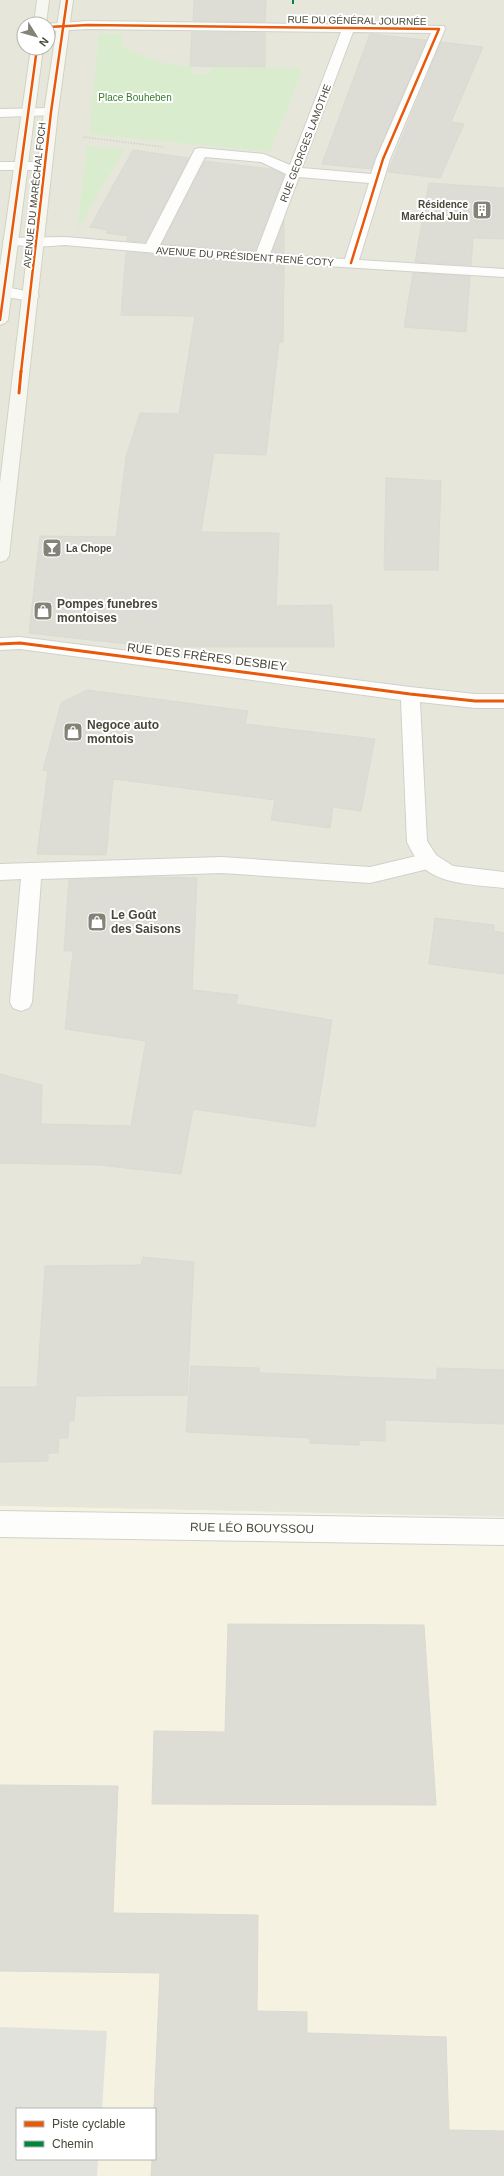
<svg xmlns="http://www.w3.org/2000/svg" width="504" height="2176" font-family="Helvetica,sans-serif">
<style>
.residential{fill:#e7e6db;fill-rule:evenodd}
.commercial{fill:#f5f2e1;fill-rule:evenodd}
.green{fill:#d9edce}
.parking{fill:#e2e2dd}
.building{fill:#dddcd5;stroke:#dbdad3}
.lines{fill:none;stroke-linecap:round;stroke-linejoin:round}
.service-casing{stroke:#d1d1cb;stroke-width:2}
.minor-casing{stroke:#d1d1cb;stroke-width:2}
.secondary-casing{stroke:#d2d2c4;stroke-width:2}
.path{stroke:#d3d3cc;stroke-width:1.5;stroke-dasharray:1.5 1.5;stroke-linecap:butt}
.service{fill:#fdfdfc;fill-rule:evenodd}
.minor{fill:#fdfdfc;fill-rule:evenodd}
.secondary{fill:#f7f7f1;fill-rule:evenodd}
.quiet{stroke:#00873e;stroke-width:2;stroke-dasharray:4 2;stroke-linecap:butt}
.cycleway-far1-casing{stroke:#fff;stroke-width:4}
.cycleway-casing{stroke:#fff;stroke-width:5}
.cycleway-far1{stroke:#e8590c;stroke-width:2.5}
.cycleway{stroke:#e8590c;stroke-width:3}
.labels{text-anchor:middle;stroke-width:4;stroke-linejoin:round;paint-order:stroke}
.far-street-label{font-size:10px;fill:#494739;stroke:#fff}
.far-park-label{font-size:10px;fill:#367b2c;stroke:#fff}
.far-poi-label{font-size:10px;font-weight:bold;fill:#494739;stroke:#fff;text-anchor:end}
.poi-label{font-size:12px;font-weight:bold;fill:#494739;stroke:#fff;text-anchor:start}
.street-label{font-size:12px;fill:#494739;stroke:#fff}
</style>
<rect width="100%" height="100%" fill="#f3f3ed"/>
<path class="residential" d="M0,0H504V1517L0,1506ZM24,24H48V48H24Z"/>
<path class="commercial" d="M0,1506L504,1517V2176H0ZM17,2109H155V2159H17Z"/>
<g class="green">
<path d="M99,34H122L123,46C145,59 167,65 192,66V74L211,73V66L303,68L270,152L89,134Z"/>
<path d="M87,146L124,149L77,231Z"/>
</g>
<path class="parking" d="M0,2027L107,2031L102,2109H17V2159H98L97,2176H0Z"/>
<g class="building">
<path d="M194,0H266L265,22L193,21Z"/>
<path d="M192,32L265,33V67L190,66Z"/>
<path d="M370,34L426,40L371,169L322,164Z"/>
<path d="M441,42L483,47L451,122L464,124L440,178L388,172Z"/>
<path d="M133,150L189,158L145,242L127,241L128,236L106,233L108,230L90,227Z"/>
<path d="M205,161L271,169L284,175L255,251L162,244Z"/>
<path d="M429,183L504,188V239L473,238L471,265L415,262Z"/>
<path d="M284,220V253H272Z"/>
<path d="M126,252L284,265L283,342H279L266,455L214,453L201,532L279,533L276,606L332,605L334,647H154L29,633L40,536L116,537L126,457L140,413L179,414L195,316L121,315Z"/>
<path d="M413,273L470,276L466,332L404,327Z"/>
<path d="M386,478L441,481L438,570H384Z"/>
<path d="M87,690L248,711L245,724L375,739L361,811L333,807L330,828L271,820L275,800L113,779L106,855L37,854L48,771L43,770L61,703Z"/>
<path d="M135,877L197,878L192,990L238,995L236,1004L332,1020L315,1127L193,1109L181,1174L98,1165L0,1163V1074L42,1085L41,1124L131,1126L146,1041L65,1029L73,951H64L69,880Z"/>
<path d="M435,918L494,925V931L504,933V974L429,964Z"/>
<path d="M143,1257L194,1262L187,1395L76,1396L74,1421H69L68,1438H59L58,1453H48V1461L0,1462V1387H37L45,1266L141,1265Z"/>
<path d="M191,1366L259,1368V1373L437,1380V1368L504,1370V1424L385,1420V1441L359,1440V1445L310,1443V1438L186,1432Z"/>
<path d="M228,1624L424,1625L436,1805L152,1804L154,1731L225,1732Z"/>
<path d="M0,1785L118,1786L113,1913L258,1915L257,2011L307,2012V2033L446,2037L449,2130L504,2131V2176H151L152,2159H155L154,2109L160,1973L0,1971Z"/>
</g>
<g class="lines">
<defs>
<g id="service">
<path d="M51,108L56,109L58,112L56,115L0,117V109Z"/>
<path d="M0,162H45L52,166L45,170H0Z"/>
<path d="M429,853L436,855L439,861L436,867L370,883L222,873L41,879L32,1002L29,1008L21,1011L13,1008L10,1002L21,879L0,880V864L222,857L370,867Z"/>
</g>
<g id="minor">
<path d="M88,21L444,26L445,29L390,159L359,260L504,269V277L261,262L65,245L36,247L5,244L3,241L5,238L65,237L146,244L195,149L200,148L264,154L290,165L341,32L88,29L48,31V24H45ZM353,32L431,33L376,159L371,174L302,168ZM205,157L261,162L286,174L256,253L160,245ZM299,177L369,183L345,259L270,254Z"/>
<path d="M0,286L36,293L39,296L36,299L31,301L0,296Z"/>
<path d="M20,637L410,687L475,694H504V708H475L420,702L427,841L436,855L453,866L504,872V888C480,885 439,885 422,866C416,859 411,850 407,842L401,700L20,649L0,650V638Z"/>
<path d="M0,1511L504,1519V1545L0,1537Z"/>
</g>
<g id="secondary">
<path d="M37,0H49L46,24H34Z"/>
<path d="M61,0H73L58,112L9,556L6,560L0,562V483L44,112Z"/>
<path d="M31,48H43L8,320L5,323L0,325V266Z"/>
</g>
</defs>
<use href="#service" class="service-casing"/>
<use href="#minor" class="minor-casing"/>
<use href="#secondary" class="secondary-casing"/>
<path class="path" d="M83,137L164,147"/>
<use href="#service" class="service"/>
<use href="#minor" class="minor"/>
<use href="#secondary" class="secondary"/>
<path class="quiet" d="M293,0V4"/>
<defs>
<g id="cycleway-far1">
<path d="M48,27L88,25L439,29L383,159L351,263"/>
<path d="M0,320L37,48"/>
<path d="M21,372L51,112L67,0"/>
</g>
<g id="cycleway">
<path d="M19,393L21,371"/>
<path d="M0,644L20,643L410,694L475,701H504"/>
</g>
</defs>
<use href="#cycleway-far1" class="cycleway-far1-casing"/>
<use href="#cycleway" class="cycleway-casing"/>
<use href="#cycleway-far1" class="cycleway-far1"/>
<use href="#cycleway" class="cycleway"/>
</g>
<defs>
<symbol id="building-square" viewBox="-11 -11 22 22"><rect x="-9" y="-9" width="18" height="18" rx="4" fill="#848378" stroke="#fff"/><path d="M-4-6H4V6H1V3H-1V6H-4ZM-2.5-4.3h1.7v1.8h-1.7ZM.8-4.3h1.7v1.8H.8ZM-2.5-1h1.7V.8h-1.7ZM.8-1h1.7V.8H.8Z" fill="#fff"/></symbol>
<symbol id="bar-square" viewBox="-11 -11 22 22"><rect x="-9" y="-9" width="18" height="18" rx="4" fill="#848378" stroke="#fff"/><path d="M-6-5H6L.8 .8V4.5H3.5V6h-7V4.5H-.8V.8Z" fill="#fff"/></symbol>
<symbol id="shop-square" viewBox="-11 -11 22 22"><rect x="-9" y="-9" width="18" height="18" rx="4" fill="#848378" stroke="#fff"/><path d="M-5-2.5h2.3a2.7 3.5 0 0 1 5.4 0H5L5.5 6h-11ZM-1.5-2.5h3a1.5 2.3 0 0 0-3 0Z" fill="#fff"/></symbol>
</defs>
<g fill-rule="evenodd">
<use href="#building-square" x="471" y="199" width="22" height="22"/>
<use href="#bar-square" x="41" y="537" width="22" height="22"/>
<use href="#shop-square" x="32" y="600" width="22" height="22"/>
<use href="#shop-square" x="62" y="721" width="22" height="22"/>
<use href="#shop-square" x="86" y="911" width="22" height="22"/>
</g>
<g class="labels">
<g class="far-street-label">
<text transform="translate(357 20) rotate(1)" y="4">RUE DU GÉNÉRAL JOURNÉE</text>
<text transform="translate(305 143) rotate(-69)" y="4">RUE GEORGES LAMOTHE</text>
<text transform="translate(34 195) rotate(-84)" y="4">AVENUE DU MARÉCHAL FOCH</text>
<text transform="translate(245 256) rotate(4)" y="4">AVENUE DU PRÉSIDENT RENÉ COTY</text>
</g>
<g class="far-park-label">
<text x="135" y="101">Place Bouheben</text>
</g>
<g class="far-poi-label">
<text x="468" y="208">Résidence<tspan x="468" dy="12">Maréchal Juin</tspan></text>
<text x="66" y="552" text-anchor="start">La Chope</text>
</g>
<g class="poi-label">
<text x="57" y="608">Pompes funebres<tspan x="57" dy="14">montoises</tspan></text>
<text x="87" y="729">Negoce auto<tspan x="87" dy="14">montois</tspan></text>
<text x="111" y="919">Le Goût<tspan x="111" dy="14">des Saisons</tspan></text>
</g>
<g class="street-label">
<text transform="translate(207 657) rotate(7)" y="4">RUE DES FRÈRES DESBIEY</text>
<text transform="translate(252 1528) rotate(1)" y="4">RUE LÉO BOUYSSOU</text>
</g>
</g>
<rect x="16" y="2108" width="140" height="52" fill="#ffffff" stroke="#b6b5b0"/>
<rect x="24" y="2121" width="20" height="6" fill="#e8590c" stroke="#b6b5b0"/>
<text x="52" y="2128" font-size="12" fill="#494739">Piste cyclable</text>
<rect x="24" y="2141" width="20" height="6" fill="#00873e" stroke="#b6b5b0"/>
<text x="52" y="2148" font-size="12" fill="#494739">Chemin</text>
<g transform="translate(36 36) rotate(127)"><circle r="19" fill="#ffffff" stroke="#b6b5b0"/>
<path d="M0-3L7 15L0 10L-7 15Z" fill="#848378"/>
<text y="-6" font-size="11" font-weight="bold" text-anchor="middle" fill="#494739">N</text>
</g>
</svg>
